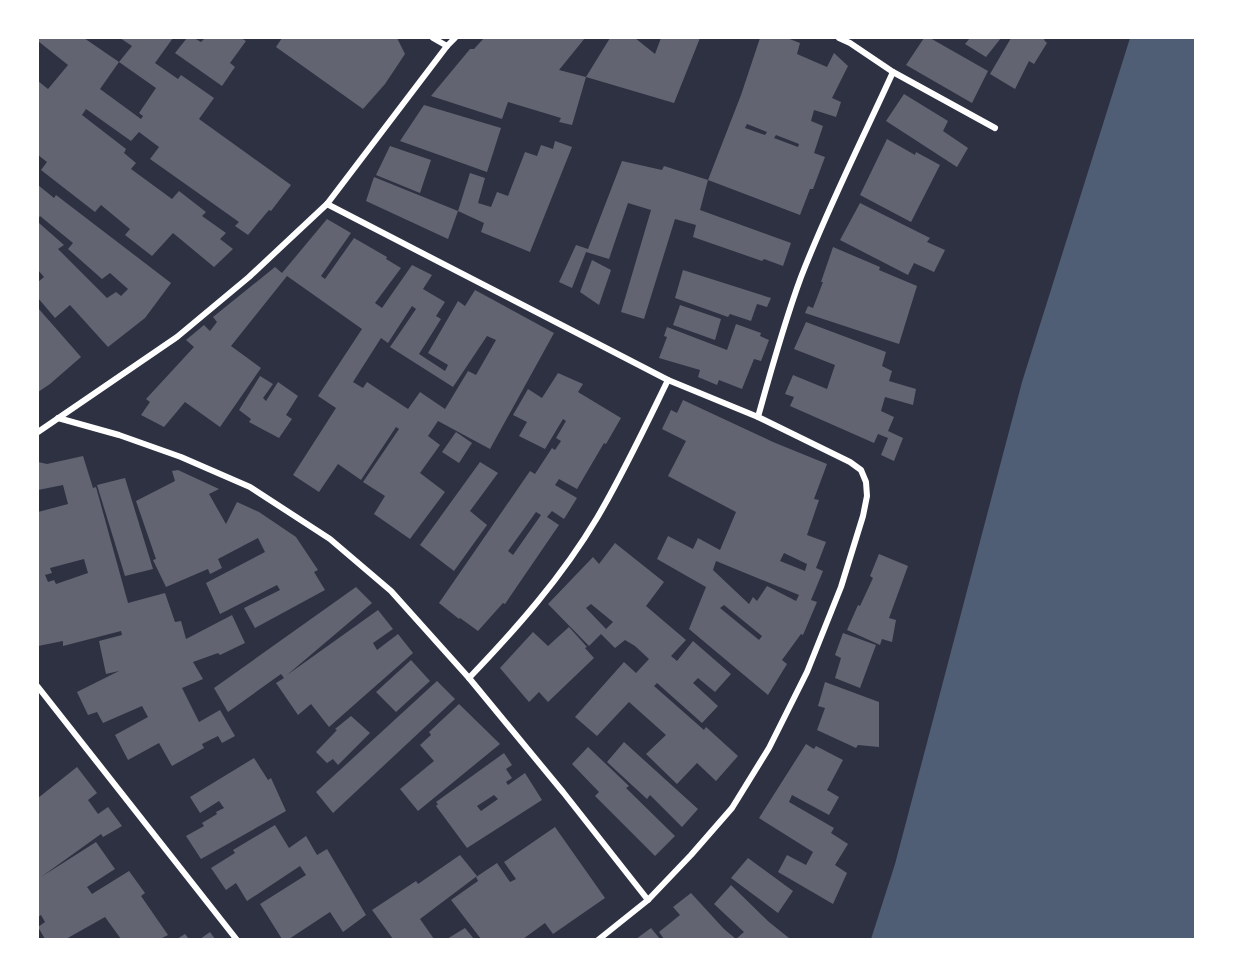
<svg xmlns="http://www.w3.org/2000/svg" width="1233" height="977" font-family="'Fira Sans',sans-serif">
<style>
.water{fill:#4f5d75}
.building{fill:#626471;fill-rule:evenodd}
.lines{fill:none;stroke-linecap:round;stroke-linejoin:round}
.minor{stroke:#fff;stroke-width:6}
</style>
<rect width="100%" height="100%" fill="#2d3142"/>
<path class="water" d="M1130,38H1195V939H871L895,864L1022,382Z"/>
<g class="building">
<path d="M38,38H84L119,62L100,89L141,119L143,116L139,113L156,88L119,62L132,46L120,38H173L155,63L178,79L181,75L214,98L199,119L291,185L271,211L269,210L248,235L235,226L239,222L150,159L159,147L139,132L131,141L86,109L82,115L126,149L124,153L136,163L131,169L172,199L179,191L206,212L202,216L226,233L220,239L233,249L214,267L173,233L152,256L125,235L130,229L101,205L95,212L41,170L47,162L38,155V81L48,89L68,65L38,41Z"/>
<path d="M187,38H194L201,42L205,38H241L246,41L230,63L235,67L222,86L175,53Z"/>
<path d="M282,38H397L405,54L385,84L363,109L276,47Z"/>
<path d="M484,38H585L559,70L586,77L572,125L559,122L561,118L508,102L502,119L431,96L470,49H474Z"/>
<path d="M610,38H635L655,54L661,38H700L674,103L586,77Z"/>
<path d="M760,38H787L800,43L797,54L827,67L834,53L848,66L832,98L841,102L836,117L814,110L811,121L823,126L814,153L825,157L813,189H810L800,215L708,180L741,95ZM747,124L767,132L765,135L745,128ZM776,135L799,144L798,147L774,138Z"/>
<path d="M924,38H930L988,71L972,103L906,65Z"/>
<path d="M970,38H1001L986,57L965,44Z"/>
<path d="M1011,38H1045L1044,40L1047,43L1034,64L1029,61L1015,89L990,74Z"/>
<path d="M904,94L948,121L943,131L968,148L957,167L886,121Z"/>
<path d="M424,105L501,128L487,172L400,141Z"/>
<path d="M887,139L915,155L916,152L940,165L911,222L860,195Z"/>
<path d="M555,141L572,147L530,252L481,232L484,223L458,211L470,173L485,178L478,203L491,207L497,192L508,196L525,152L537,156L541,145L553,149Z"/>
<path d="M390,146L431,160L420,193L376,175Z"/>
<path d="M622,161L662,170L664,166L708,180L700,210L791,243L783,266L764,259L762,261L693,237L696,225L675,219L644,319L621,312L651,210L628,203L609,259L586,252L572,288L559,282L576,245L588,249Z"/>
<path d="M374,177L458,211L448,239L366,201Z"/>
<path d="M38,185L54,198L56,195L171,283L145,318L108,347L70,305L55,318L38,298V282L44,277L38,270V225L39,223L64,245L58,249L107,298L116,292L121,296L128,289L110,273L102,279L68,249L73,243L40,216L38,219Z"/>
<path d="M860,203L930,238L927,242L945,250L934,272L914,263L908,275L840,240Z"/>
<path d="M327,219L351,233L321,276L325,279L354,238L387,257L386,259L401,268L375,303L382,308L412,265L432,275L423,289L445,302L436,316L441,319L419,354L445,371L448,365L428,353L458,301L465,306L475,290L554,333L490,449L438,421L428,436L440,445L420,473L445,492L410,539L374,514L385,496L363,482L399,429L396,427L361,480L338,464L319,492L293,475L336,408L318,396L362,329L287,276L231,346L261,368L220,427L185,402L164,427L141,415L150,402L146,399L194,347L186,340L204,325L210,331L217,322L213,317L275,267L282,273ZM412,306L416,309L390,347L453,387L487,336L496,340L476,375L468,371L445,409L420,392L408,409L367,382L363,388L353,382L381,338L388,343Z"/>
<path d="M833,247L880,267L879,270L917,286L899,344L805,313L808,306L813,308L823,282H821Z"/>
<path d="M592,260L611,270L599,305L580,292Z"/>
<path d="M683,270L771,298L767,307L757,304L751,321L730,314L728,317L675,298Z"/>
<path d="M680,305L721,319L715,340L673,325Z"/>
<path d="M38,308L81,357L50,384L38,392Z"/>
<path d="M806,322L886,352L882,366L892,371L889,381L916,389L913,405L885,397L881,411L894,417L888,431L903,438L894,461L881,455L888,438L878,434L874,443L790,406L794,397L785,394L793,375L827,389L835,365L794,349Z"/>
<path d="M736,324L761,333L760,336L769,340L761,361L754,359L742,389L719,380L717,385L698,377L700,370L659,358L667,337L664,336L667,327L727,350Z"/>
<path d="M558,373L583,384L578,392L621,418L606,444L604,443L577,489L559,479L555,485L577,498L564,519L552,511L547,517L559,525L505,604L503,603L478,631L460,618L459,619L439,603L530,471L535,474L552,448L555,450L561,441L556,438L566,421L563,419L545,449L519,436L527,422L513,415L528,389L542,398ZM536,512L541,515L513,555L508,551Z"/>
<path d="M260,376L273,384L263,398L266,401L278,382L298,396L286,415L292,419L279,438L249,422L251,419L239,410Z"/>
<path d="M683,400L773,442L827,464L814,499L819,500L807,535L826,542L816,568L823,571L811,600L817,602L803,635L801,634L782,660L787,664L768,695L689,629L706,587L657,559L668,536L693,549L698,538L720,550L736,512L668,476L686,441L662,429L671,410L677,413ZM784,553L807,564L805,571L780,561ZM716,561L799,595L796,601L767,586L757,601L753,597L749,604L713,570ZM724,605L762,636L759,640L720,608Z"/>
<path d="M456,432L472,443L459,463L442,452Z"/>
<path d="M83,456L93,488L96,487L128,603L165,593L175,622L181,621L186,639L232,615L245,643L220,655L218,653L193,662L203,679L182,688L199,722L220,710L235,736L222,743L218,736L202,744L204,748L172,766L159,743L128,760L115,735L148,717L142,706L103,723L97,712L88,715L77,692L119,671L106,674L99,641L122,635L121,631L63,646V641L38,646V512L68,504L63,485L38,490V462L47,464ZM84,559L88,573L56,584L54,580L48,582L45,575L52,573L50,568Z"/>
<path d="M480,462L498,473L470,511L487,525L454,571L420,545Z"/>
<path d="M178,470L219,489L209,494L226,524L237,502L259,512L296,537L318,570L314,572L325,590L255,628L244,608L280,590L277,585L220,614L206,583L265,552L258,538L218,559L222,568L210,574L208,569L166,587L153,560L156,559L136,501L175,481L172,471Z"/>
<path d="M125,478L153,569L125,576L97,485Z"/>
<path d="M615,543L664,582L646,606L686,640L671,656L677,661L693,641L731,674L715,692L698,678L693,683L718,706L702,723L657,683L654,686L704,730L706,727L738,756L716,781L697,763L677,784L646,754L666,735L629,702L597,736L575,717L624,662L636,673L649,659L635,646L625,640L615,648L601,634L589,646L548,604L593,557L599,564ZM591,604L613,622L606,629L586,608Z"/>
<path d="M879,554L908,566L889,618L896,620L892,642L882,639L880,645L847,630L858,605L860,606L873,578L870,576Z"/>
<path d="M356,587L372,603L287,675L378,610L393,629L373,643L377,650L398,634L413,653L329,727L311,704L298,715L276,683L284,678L281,674L228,712L214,688Z"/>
<path d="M569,627L587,647L585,648L594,658L548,702L539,692L529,702L500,668L533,632L548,646Z"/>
<path d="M843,633L876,645L860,688L835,678L841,658L835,655Z"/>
<path d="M411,660L430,681L396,712L376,692Z"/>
<path d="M437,681L455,699L333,813L316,792Z"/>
<path d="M825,682L879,702V747L858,745L856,748L817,730L825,708L818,706Z"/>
<path d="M459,704L500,744L418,811L400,789L434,761L420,745L431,735L429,732Z"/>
<path d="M351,716L370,733L338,765L333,759L327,763L316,752L337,730L335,729Z"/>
<path d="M624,742L698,809L682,827L650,795L647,799L607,762Z"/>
<path d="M806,744L814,749L816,746L843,760L827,790L839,797L829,815L792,795L789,802L834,828L831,833L848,844L835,865L847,873L833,904L778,872L787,855L806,865L813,852L759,818Z"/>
<path d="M588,747L629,786L626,788L675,836L655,856L595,796L599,792L572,764Z"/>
<path d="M504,753L512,765L506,769L512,778L506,782L508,785L525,773L542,800L467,848L436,806L438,804L436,802ZM494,795L498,799L481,811L477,806Z"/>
<path d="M254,758L268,780L271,778L286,811L201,859L186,836L204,826L202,823L217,814L216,812L224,808L219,801L200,813L190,797Z"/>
<path d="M77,767L97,793L88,800L98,814L108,807L122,826L103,837L101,834L41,877L96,842L115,869L87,887L92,894L129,871L145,893L141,896L168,935L160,939H121L105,917L66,939H45L38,927L45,922L41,915L38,917V798Z"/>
<path d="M275,825L289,848L306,836L317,855L327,849L366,915L343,932L330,912L289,939H282L260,904L306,875L300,866L247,901L236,883L226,890L211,868L235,853L233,850Z"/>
<path d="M555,827L605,898L553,934L545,923L523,939H481L451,900L478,881L476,877L497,863L510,882L516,879L504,862Z"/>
<path d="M460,855L477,876L420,919L434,939H393L372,910L416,881L418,884Z"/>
<path d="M748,858L793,891L778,913L731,878Z"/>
<path d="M731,885L769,922L789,938L787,939H664L659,932L680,915L673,907L691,893L724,929L736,939L744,932L714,904Z"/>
<path d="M465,928L474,939H447Z"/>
<path d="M651,928L660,939H636Z"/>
<path d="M210,932L215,939H200Z"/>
<path d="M185,934L189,939H177Z"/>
</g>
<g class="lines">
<g class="minor">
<path d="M433,38L447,46"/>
<path d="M839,38L850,43L893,72L995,128"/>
<path d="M327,204L668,380L758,417L850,462L861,470L866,482L867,496L863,516L841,587L807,672L769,748L732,808L691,855L648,900L598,940"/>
<path d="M758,417C771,370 784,323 801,277C828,207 862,140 893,72"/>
<path d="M58,418L119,435L181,457L250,487L330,539L391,591L469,678L563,792L648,900"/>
<path d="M38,432L177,337L249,277L327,204L447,46L455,38"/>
<path d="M469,678C516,629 562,577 597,518C623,474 645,427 668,380"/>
<path d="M38,687L237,940"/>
</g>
</g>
<rect width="1233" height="977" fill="none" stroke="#ffffff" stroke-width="78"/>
</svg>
